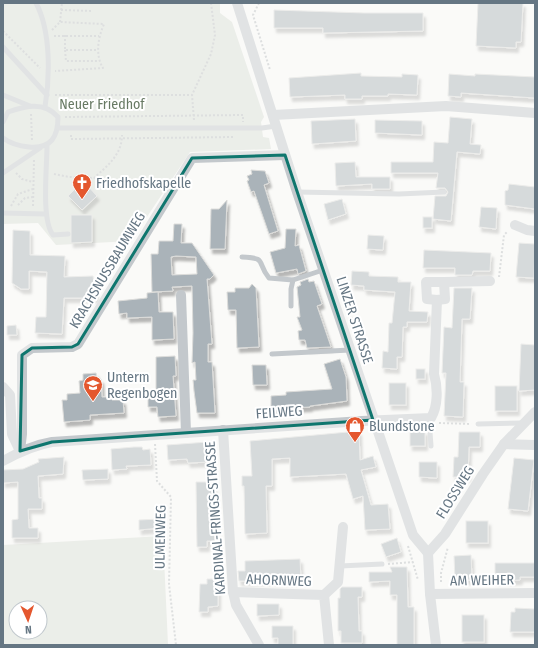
<svg xmlns="http://www.w3.org/2000/svg" width="538" height="648" font-family="'Fira Sans Condensed',sans-serif">
<style>
.green{fill:#dadfd7;fill-rule:evenodd}
.building{fill:#aab3b9;stroke:#dcdcda;fill-rule:evenodd;filter:url(#shadow)}
.lines{fill:none;stroke-linecap:round;stroke-linejoin:round}
.path{stroke:#bbbfc2;stroke-width:2;stroke-dasharray:2 2;stroke-linecap:butt}
.lane{stroke:#c3c8cc;stroke-width:5}
.street{stroke:#c3c8cc;stroke-width:10}
.marked{fill:none;stroke:#0f766e;stroke-width:3;stroke-linejoin:round}
.labels{text-anchor:middle;stroke-width:4;stroke-linejoin:round;paint-order:stroke}
.park-label{font-size:14px;fill:#687a64;stroke:#fff}
.poi-label{font-size:14px;fill:#657683;stroke:#fff;text-anchor:start}
.street-label{font-size:14px;fill:#657683;stroke:#fff}
</style>
<defs>
<filter id="shadow"><feDropShadow dx="2.5" dy="4.5" stdDeviation="1" flood-color="#0004"/></filter>
</defs>
<rect width="100%" height="100%" fill="#fafaf8"/>
<g class="green">
<path d="M3,3H220V13L232,22L264,117L261,122L263,137L269,138L271,149L190,152L131,241L56,245L38,223L3,224Z"/>
<path d="M163,536L168,645H3V545ZM16,608H40V632H16Z"/>
</g>
<g class="building">
<path d="M478,3H523L521,42H516V48L476,46Z"/>
<path d="M274,10L364,13H423V31L323,33V28H274Z"/>
<path d="M361,73V76L402,77V74L418,75L417,95L388,94V96H362V99H345V95L290,97L289,78Z"/>
<path d="M449,74L475,76V74L535,77V98L461,93V97L448,96Z"/>
<path d="M450,117L472,119L470,144L481,145L480,154L457,152L451,221L433,219L435,196H446L448,192L445,188H436L438,173H391V162H433L434,142L448,143Z"/>
<path d="M355,119L356,141L312,144L311,121Z"/>
<path d="M375,120L422,121V135L375,133Z"/>
<path d="M355,162L356,177H390V189H372V184L336,186L335,163Z"/>
<path d="M251,170L265,171L269,183L264,185L278,231L269,234L254,191L251,192L247,181L249,180L247,176L252,174Z"/>
<path d="M509,184L535,187V209L505,205V191L508,190Z"/>
<path d="M79,185H87L97,196L82,210L68,196Z"/>
<path d="M342,199L346,214L328,220L324,204Z"/>
<path d="M227,200L225,249H210L211,209H219Z"/>
<path d="M481,207L497,208L496,229L479,227Z"/>
<path d="M71,215H92V242L71,243Z"/>
<rect x="423" y="217" width="9" height="11"/>
<path d="M174,224H182L181,243H192L214,275L210,279H207L212,344H208V362H212L215,413H197L194,391L193,380H196L195,362L192,363L193,333L192,286L172,287L173,291L152,292L151,254H158L159,241H173ZM176,256L196,257L197,274L172,275L171,257Z"/>
<path d="M286,229H296L295,246L299,245L306,271L298,274L297,269L276,273L270,252L285,248Z"/>
<path d="M13,230L30,231V255L65,256L64,277L93,276L96,298H64L62,334L35,333L36,317H46L47,272L29,271V289H21L12,283Z"/>
<path d="M368,235L384,236L383,250L367,249Z"/>
<path d="M519,243L535,244L534,278L516,277Z"/>
<path d="M424,250L491,253L490,271H473L472,275H455V268H423Z"/>
<path d="M352,271L369,272V276L398,277V282H411L409,311L428,312L427,322H407V327H403L402,357H397V369L382,368L383,351L388,352L389,323H392L395,292L364,290V286L351,285Z"/>
<path d="M308,279L309,282L314,281L322,304L317,306L331,347L307,348L305,340H299L298,331L302,330L297,317H300L297,287L301,285L300,282Z"/>
<path d="M252,284L256,288L259,347L237,348L236,310H228L227,292H235V288H249Z"/>
<path d="M454,288H472L470,319H462L460,382H464L463,417L444,416L446,373H442L444,327L452,328Z"/>
<path d="M158,292L159,312H173L174,339L152,340V317L127,318V313L119,314L118,301L147,298V293Z"/>
<path d="M16,325L17,335H7V326Z"/>
<path d="M521,344L535,345V390L519,391Z"/>
<path d="M175,356L176,376H173L176,416L158,417L157,407H148V397H156V357Z"/>
<path d="M340,359L346,377L347,401L310,406V407L271,409V396L286,395V392L332,389L324,364Z"/>
<path d="M252,365H266L267,385H253Z"/>
<rect x="416" y="369" width="9" height="10"/>
<path d="M96,373L97,379H101L102,397H112V400H123L124,413L90,415V420L64,422L62,400H67V394L80,393L79,381L83,380V374Z"/>
<rect x="389" y="383" width="17" height="22"/>
<rect x="495" y="386" width="22" height="25"/>
<path d="M359,431L360,460L373,456L376,467L361,470L371,505L388,504L390,529L365,530L363,496L353,499L346,474L290,477V458L272,459V486H266L267,533L245,534L244,486H242V476H252L250,441Z"/>
<rect x="410" y="431" width="15" height="15"/>
<path d="M459,432H480V447H469L468,477H453L454,457H458Z"/>
<path d="M208,442L209,462L188,463L187,459L168,460L167,445Z"/>
<path d="M134,447H142L143,450L150,449L151,465L126,466L127,469L112,470L111,449Z"/>
<path d="M64,457L63,474L38,476L39,498H42V509H28L29,528H38V538H12V520L18,519V482L3,483V470L23,469L39,462L38,459Z"/>
<path d="M514,458L534,460L528,511L508,509Z"/>
<path d="M419,462H437V478L419,477Z"/>
<path d="M108,469V479L83,480L82,470Z"/>
<path d="M196,482H210V487H214L215,541H207V547H197Z"/>
<path d="M159,519L160,528L139,530V520Z"/>
<rect x="466" y="521" width="22" height="22"/>
<path d="M397,538L401,552L386,557L381,544Z"/>
<path d="M471,555L472,580H455L454,556Z"/>
<path d="M300,559L301,581H239L238,571H245V561Z"/>
<path d="M495,563H535V577H520V580L495,581Z"/>
<path d="M390,567H407L408,607H414V645H397V595H390V581L369,582V572H392Z"/>
<path d="M207,579H218V606L208,607V612H199L200,584H207Z"/>
<path d="M342,587H362V597H358L359,631H362V643H341V631H338V598H340V589Z"/>
<path d="M257,604H279V615L257,616Z"/>
<path d="M515,608L535,609V632H510L511,612H515Z"/>
<rect x="462" y="615" width="22" height="27"/>
<path d="M272,626H293V645H278V638H272Z"/>
</g>
<g class="lines">
<g class="path">
<path d="M259,3L253,15L270,70"/>
<path d="M3,4L4,3"/>
<path d="M61,10L93,11"/>
<path d="M60,22L62,3"/>
<path d="M52,30L60,22L104,24C98,38 95,55 103,68L55,71"/>
<path d="M3,31L40,68"/>
<path d="M65,35V50H98"/>
<path d="M54,36H99"/>
<path d="M65,50L66,61H98"/>
<path d="M55,95H192"/>
<path d="M31,114L32,140"/>
<path d="M65,117L243,115V122"/>
<path d="M194,120L192,95L211,54L215,35L211,3"/>
<path d="M71,135V139L235,137"/>
<path d="M16,173L22,179L33,182"/>
<path d="M54,174L69,177L94,178C107,166 122,155 122,135"/>
<path d="M18,205L25,198L33,197"/>
<path d="M11,206L18,194L33,189"/>
<path d="M33,206L34,160"/>
<path d="M499,277L504,235L508,231"/>
<path d="M345,298L362,349"/>
<path d="M439,423L471,424"/>
<path d="M155,444L157,481L171,497L169,584L176,645"/>
<path d="M408,546L418,580"/>
<path d="M388,564L413,562"/>
<path d="M441,582V573L448,547"/>
</g>
<g class="lane">
<path d="M36,3C51,31 50,77 45,107"/>
<path d="M3,47L47,95"/>
<path d="M3,95L30,106"/>
<path d="M3,122L8,112C25,106 44,101 58,117C58,137 51,149 29,147C19,146 11,144 3,138"/>
<path d="M58,128H262L276,126"/>
<path d="M47,146C47,167 41,220 53,235L68,234"/>
<path d="M3,173L40,148"/>
<path d="M297,192L399,194L444,192"/>
<path d="M3,213L45,214"/>
<path d="M242,257C268,258 256,262 269,278L293,280"/>
<path d="M291,306V289L293,280L323,270"/>
<path d="M272,354L350,350"/>
<path d="M429,419L431,446"/>
<path d="M478,424L523,423"/>
<path d="M340,566L382,564"/>
</g>
<g class="street">
<path d="M237,3L297,192L413,535L428,553L430,594L436,645"/>
<path d="M273,115L446,106L535,113"/>
<path d="M515,225L527,230L535,231"/>
<path d="M426,282H444L445,299L437,300L427,299Z"/>
<path d="M444,282L490,281"/>
<path d="M181,295L186,433"/>
<path d="M3,387L10,395L12,434L20,451"/>
<path d="M223,430L233,592L236,605L259,645"/>
<path d="M504,444L535,445"/>
<path d="M20,451L22,434V355L32,348L72,347L78,344L192,158L285,155"/>
<path d="M3,461C19,452 34,445 52,442L362,421L431,418C438,406 438,388 434,374L437,300"/>
<path d="M428,553L445,534L483,474L504,444L535,412"/>
<path d="M233,592L324,595L329,645"/>
<path d="M430,594L535,593"/>
<path d="M324,595L338,582L343,527"/>
</g>
</g>
<path d="M0 0H538V648H0ZM285,155L373,420L52,442L20,451L22,355L32,348L72,347L78,344L192,158Z" fill="#fafaf8" fill-opacity=".55" fill-rule="evenodd"/>
<path class="marked" d="M285,155L373,420L52,442L20,451L22,355L32,348L72,347L78,344L192,158Z"/>
<defs>
<symbol id="church-pin" viewBox="-11 -11 22 30"><path d="M0 17L-7.5 6A9.5 9.5 0 1 1 7.5 6Z" fill="#e4572e" stroke="#fff"/><path d="M-1.2-6h2.4v3.5h3.3v2.4h-3.3V6h-2.4V-.1h-3.3v-2.4h3.3Z" fill="#fff"/></symbol>
<symbol id="school-pin" viewBox="-11 -11 22 30"><path d="M0 17L-7.5 6A9.5 9.5 0 1 1 7.5 6Z" fill="#e4572e" stroke="#fff"/><path d="M0-5L7-2L0 1L-7-2ZM-4 1L0 2.5L4 1V4Q0 6-4 4Z" fill="#fff"/></symbol>
<symbol id="shop-pin" viewBox="-11 -11 22 30"><path d="M0 17L-7.5 6A9.5 9.5 0 1 1 7.5 6Z" fill="#e4572e" stroke="#fff"/><path d="M-5-2.5h2.3a2.7 3.5 0 0 1 5.4 0H5L5.5 6h-11ZM-1.5-2.5h3a1.5 2.3 0 0 0-3 0Z" fill="#fff"/></symbol>
</defs>
<g fill-rule="evenodd">
<use href="#church-pin" x="71" y="172" width="22" height="30"/>
<use href="#school-pin" x="82" y="374" width="22" height="30"/>
<use href="#shop-pin" x="344" y="415" width="22" height="30"/>
</g>
<g class="labels">
<g class="park-label">
<text x="102" y="109">Neuer Friedhof</text>
</g>
<g class="poi-label">
<text x="96" y="188">Friedhofskapelle</text>
<text x="107" y="382">Unterm<tspan x="107" dy="16">Regenbogen</tspan></text>
<text x="369" y="431">Blundstone</text>
</g>
<g class="street-label">
<text transform="translate(107 270) rotate(-59)" y="5">KRACHSNUSSBAUMWEG</text>
<text transform="translate(355 320) rotate(72)" y="5">LINZER STRASSE</text>
<text transform="translate(279 412) rotate(-4)" y="5">FEILWEG</text>
<text transform="translate(455 492) rotate(-58)" y="5">FLOSSWEG</text>
<text transform="translate(215 518) rotate(-94)" y="5">KARDINAL-FRINGS-STRASSE</text>
<text transform="translate(160 537) rotate(-89)" y="5">ULMENWEG</text>
<text transform="translate(279 580) rotate(2)" y="5">AHORNWEG</text>
<text transform="translate(482 580) rotate(-1)" y="5">AM WEIHER</text>
</g>
</g>
<rect width="538" height="648" fill="none" stroke="#657683" stroke-width="8"/>
<g transform="translate(28 620) rotate(177)"><circle r="19" fill="#ffffff" stroke="#c1c8cd"/>
<path d="M0-3L7 15L0 10L-7 15Z" fill="#e4572e"/>
<text y="-6" font-size="11" font-weight="bold" text-anchor="middle" fill="#657683">N</text>
</g>
</svg>
